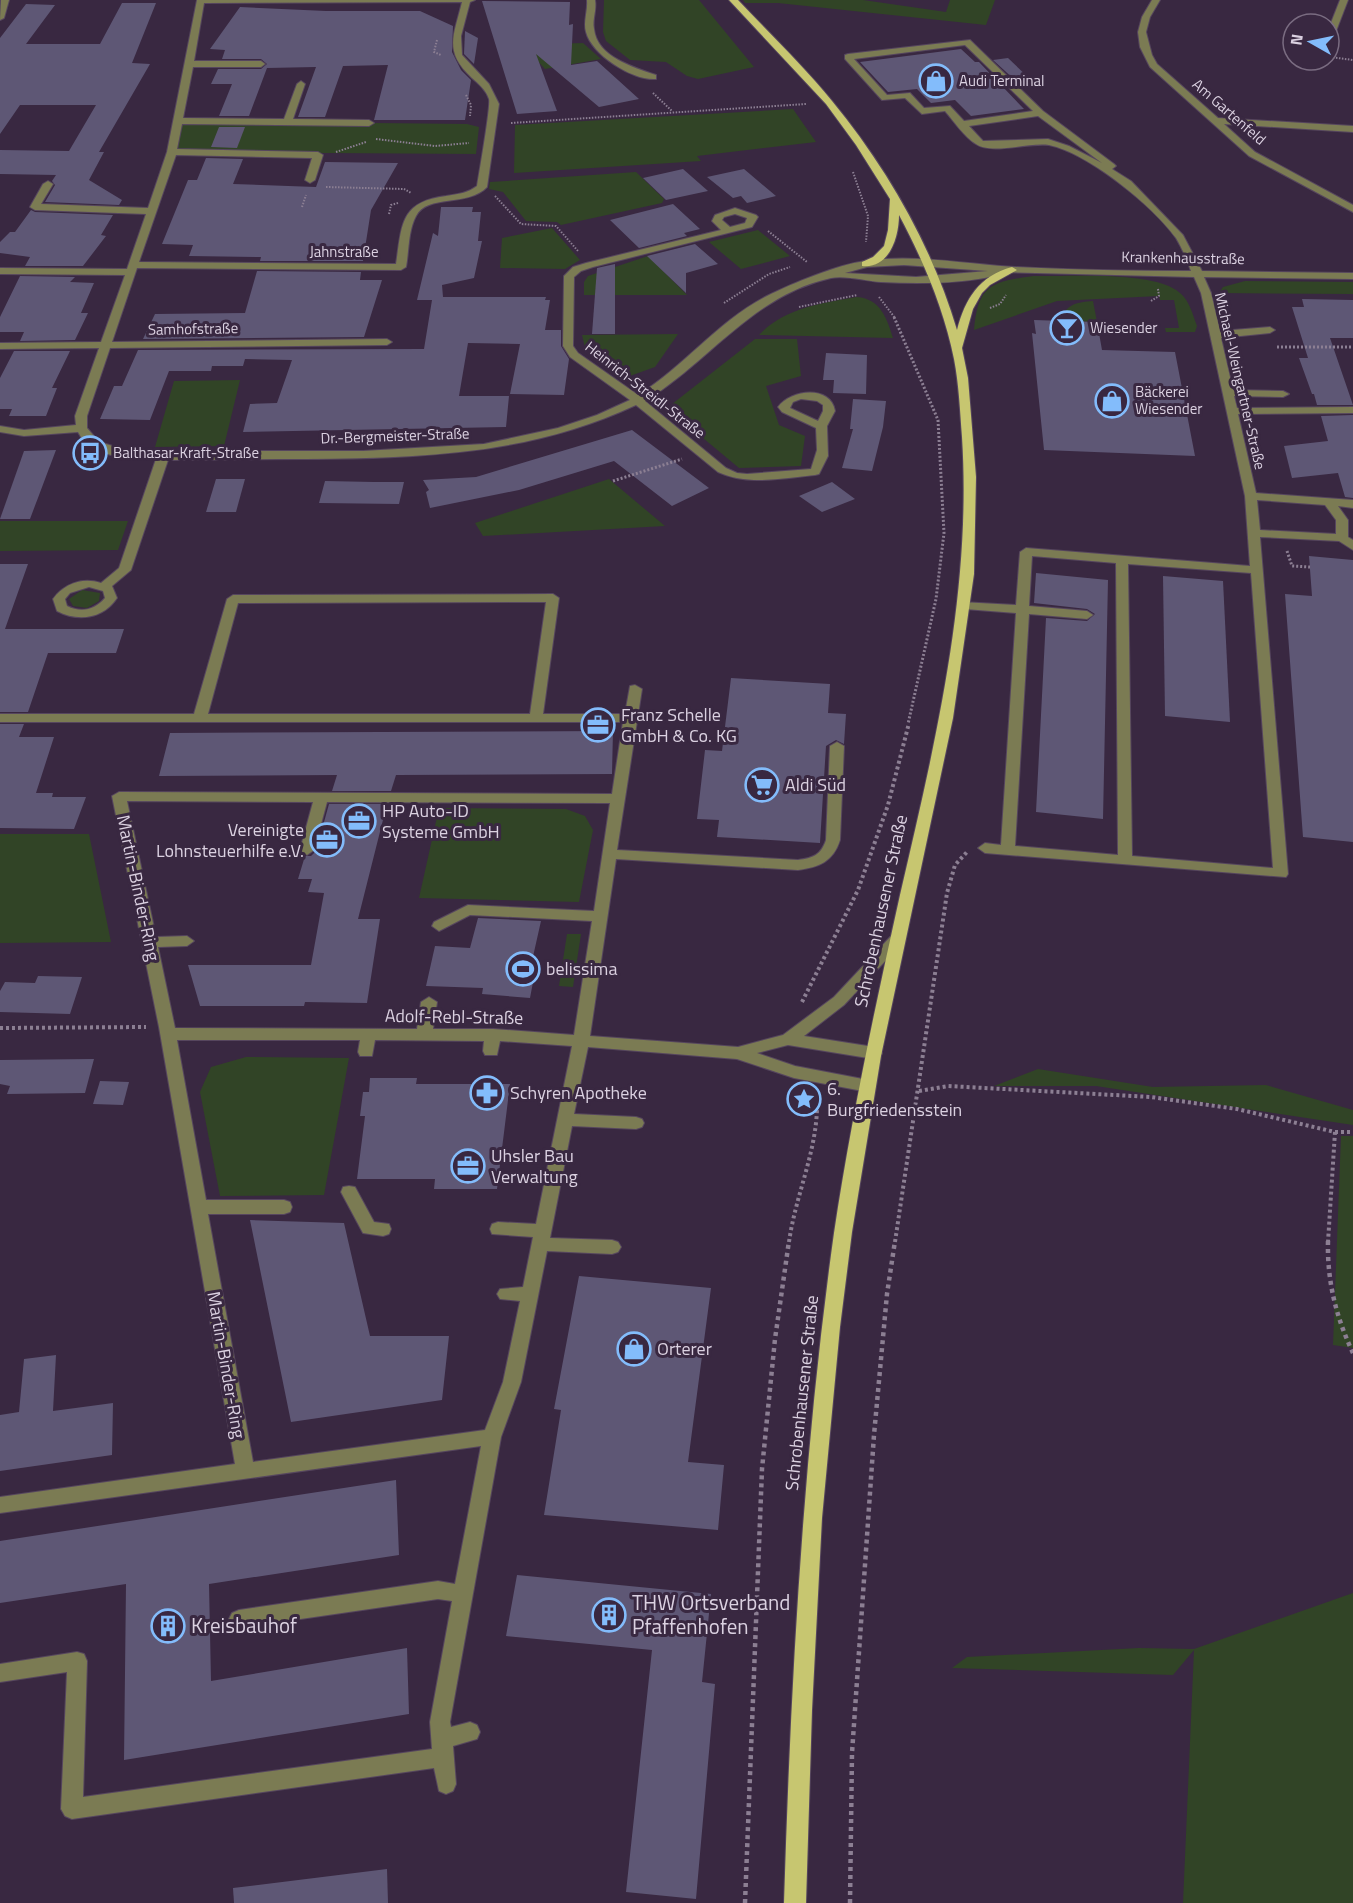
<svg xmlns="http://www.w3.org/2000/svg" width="1353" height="1903" font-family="'Titillium Web',sans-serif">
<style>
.green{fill:#314426}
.building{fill:#5e5775}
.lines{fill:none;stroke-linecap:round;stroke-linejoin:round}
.minor-casing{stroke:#56465e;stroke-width:2}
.major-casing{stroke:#56465e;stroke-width:2}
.path-far3{stroke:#8c7f93;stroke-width:2;stroke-dasharray:1.5 1.5;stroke-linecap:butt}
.path-far2{stroke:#8c7f93;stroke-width:3;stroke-dasharray:2 2;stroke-linecap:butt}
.path-far1{stroke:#8c7f93;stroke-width:4;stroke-dasharray:3 3;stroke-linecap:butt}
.path{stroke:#8c7f93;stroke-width:4.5;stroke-dasharray:4 4;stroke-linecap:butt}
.minor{fill:#7b7b53;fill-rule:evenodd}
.major{fill:#c7c670;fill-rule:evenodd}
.labels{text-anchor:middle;stroke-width:6;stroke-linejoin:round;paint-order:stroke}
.far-poi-label{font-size:15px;fill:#dbd1e1;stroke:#392841;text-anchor:start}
.far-street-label{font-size:15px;fill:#dbd1e1;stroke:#392841}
.poi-label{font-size:18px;fill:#dbd1e1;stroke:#392841;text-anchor:start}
.street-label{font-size:18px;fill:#dbd1e1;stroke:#392841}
.near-poi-label{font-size:21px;fill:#dbd1e1;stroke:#392841;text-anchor:start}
</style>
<rect width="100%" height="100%" fill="#392841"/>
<g class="green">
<path d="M604,0H699L754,67L698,79L687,76L666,62L630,60L606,41L603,32Z"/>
<path d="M743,0H863L946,12L950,0H995L986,25L778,3H745Z"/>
<path d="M583,43L601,59L545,69L523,45Z"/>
<path d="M793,109L816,142L697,156L701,161L514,173L515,125Z"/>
<path d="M179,121L467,124L479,127L476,154L172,152Z"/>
<path d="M636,172L664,199L662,203L561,225L557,222L526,221L503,192L489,189L490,182Z"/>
<path d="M552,228L580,260L565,269L500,268L502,238Z"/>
<path d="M758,230L790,256L741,269L709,242Z"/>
<path d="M648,256L687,295H584V282L588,276Z"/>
<path d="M1033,276C1068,277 1155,270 1180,293C1189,300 1193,315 1197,326L1195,332H1166L1165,328H1179L1174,300H1160L1159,296L1057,301L974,330C978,285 991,282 1033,276Z"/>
<path d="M1245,281L1353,282V294L1219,293L1223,287Z"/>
<path d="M857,297C881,299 887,319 893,338L759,335C784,308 822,303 857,297Z"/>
<path d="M1093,301L1097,322L1062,321C1064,304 1078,302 1093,301Z"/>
<path d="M678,334L655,367L627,377L586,352L582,335Z"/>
<path d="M755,339H797L801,376L766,386L779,425L805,436L801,466L739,468L667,408Z"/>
<path d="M240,380L224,446L155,447L174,381Z"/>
<path d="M609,479L665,526L483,536L475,523Z"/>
<path d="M0,521H128L118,550L0,551Z"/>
<path d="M82,590L100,593L99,601L87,608L73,606L69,599Z"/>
<path d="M439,808L566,809L585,816L593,830L579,902L419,898Z"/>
<path d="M0,834H89L111,942L0,943Z"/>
<path d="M567,934H581L573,987L559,986Z"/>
<path d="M246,1057L349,1058L324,1195L220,1196L200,1092L211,1067Z"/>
<path d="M1038,1069L1153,1087L1266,1085L1353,1110V1125L1096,1086H994Z"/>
<path d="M1341,1136H1353V1348L1333,1345Z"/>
<path d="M1353,1593V1903H1183L1194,1650L1173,1675L952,1668L967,1657L1139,1648L1194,1649Z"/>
</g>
<g class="building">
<path d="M482,1L570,2L569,25L573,24L571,65L597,61L639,99L599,107L536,54L557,111L517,114Z"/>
<path d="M122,3H156L132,63L150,64L99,152H104L89,180L122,200L119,205L45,202L55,185L52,181L56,175L0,174V150L69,151L96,105H20L0,134V38L26,4L55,5L26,44H100Z"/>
<path d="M240,7L326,11H420L453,26L452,52L461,70L471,80L465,120H374L388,65L343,66L325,117H298L316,67L267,68L249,116H219L232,84H211L218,69H261L267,64L261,59H222L225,50L210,49Z"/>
<path d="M465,31L478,38L474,64L464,54Z"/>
<path d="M961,49L975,62H979L1024,109L971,116L955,100L931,103L917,89L888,92L860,62Z"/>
<path d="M1008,58L1032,81L1017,82L993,60Z"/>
<path d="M219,127H245L237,148L211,147Z"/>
<path d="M206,158L243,159L233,184L316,187L325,162L398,163L371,210L363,261H260L261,257L189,256L193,245L162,244L188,180H197Z"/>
<path d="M683,169L708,191L666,200L643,178Z"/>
<path d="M744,169L776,196L747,203L741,196L733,198L707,177Z"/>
<path d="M673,204L700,229L684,233L687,236L639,248L610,220Z"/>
<path d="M441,207H473L472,212H481L478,241H482L474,278L442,285L443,297H546L545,300H550L545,330H561V346L569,359L564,395L510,394L520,344L468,343L459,396H509L506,427L243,432L250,404L277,403L292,360L245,359L243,366H212L211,371H169L150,420L100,419L114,386H122L138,350L424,349L432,300H417L433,233L438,236Z"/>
<path d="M31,210L35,212L113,215L101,235L106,236L83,266H25L30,257L0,253V242L10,232H15Z"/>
<path d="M695,244L718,264L686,273V293L647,256Z"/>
<path d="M615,264V334H592L597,268Z"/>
<path d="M257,271L361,272L360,280H382L364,337L143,339L155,314L245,313Z"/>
<path d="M20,276L75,277L70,282L94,283L81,313H88L75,340L20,341L24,332H0V317Z"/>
<path d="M1302,299L1353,300V338H1330L1353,405H1317L1314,394H1312L1299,358H1308L1292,307H1304Z"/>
<path d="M1034,320L1097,322L1102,350L1175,352L1195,456L1044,450L1032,333L1036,334Z"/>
<path d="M14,351H70L52,388H57L46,416H9L12,409H0V378Z"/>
<path d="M826,353L867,355L866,394L833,393L834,380H823Z"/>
<path d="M853,399L886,401L883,427L872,471L842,468L853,429H850Z"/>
<path d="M1353,415V498L1345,497L1338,473L1292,478L1284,446L1328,441L1321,416Z"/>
<path d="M632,430L709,488L672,506L614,461L519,490L430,508L426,492L429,490L423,480L476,477Z"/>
<path d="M56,450L30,519H0L24,451Z"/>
<path d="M216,479H245L236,512H206Z"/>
<path d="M325,481L374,482H404L399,504L319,503Z"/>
<path d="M832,482L855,499L822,512L799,496Z"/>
<path d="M1309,556L1353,560V842L1303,837L1285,594L1312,596Z"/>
<path d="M0,564H28L5,629H124L116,653H48L28,712H0Z"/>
<path d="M1036,573L1108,580L1103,819L1036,812L1046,618L1087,621L1095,614L1087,609L1034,603Z"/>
<path d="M1163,576L1223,581L1230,722L1165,716Z"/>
<path d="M731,678L830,684L828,713L846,714L844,744L836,740L826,746L820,843L717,837L719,820L697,819L705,750L722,751Z"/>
<path d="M0,724H24L19,737H54L36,793H53L52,797H86L74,829L0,828Z"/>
<path d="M613,731L612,774L396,775L391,791H332L337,775L159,776L170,733Z"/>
<path d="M329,804H387L358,919H380L367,1003L305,1002L304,1006H200L188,965H311L324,893L308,892L312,879H298L305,856H311L316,851Z"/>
<path d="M478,918L541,921L532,961H537L530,998L482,994L483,988L426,986L435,946L470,948Z"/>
<path d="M38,976L82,977L70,1014L0,1012V991L5,982L35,983Z"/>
<path d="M94,1059L85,1093L7,1094L10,1086L0,1084V1060Z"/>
<path d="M370,1078H417L416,1084H510L497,1189H434L435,1179H357L365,1116H360L363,1092H369Z"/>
<path d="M100,1081L129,1082L123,1105L93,1104Z"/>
<path d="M250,1220L344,1223L370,1336H449L442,1400L291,1422Z"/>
<path d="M579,1276L711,1288L688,1462L724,1465L718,1530L544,1515L561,1410L554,1409Z"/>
<path d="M56,1355L53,1411L113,1403L112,1455L0,1471V1415L19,1412L24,1359Z"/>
<path d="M396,1480L399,1555L209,1584L211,1681L407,1648L409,1714L124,1760L126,1584L0,1603V1541Z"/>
<path d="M517,1575L711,1594L702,1682L715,1684L696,1899L626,1892L652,1650L506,1636Z"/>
<path d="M387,1869L388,1903H234L233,1888Z"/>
</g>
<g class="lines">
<defs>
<g id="minor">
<path d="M1,0H9L4,18L0,20Z"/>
<path d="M197,0H475L470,2L461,36L462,55L489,84L499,104L487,187C468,207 427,194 416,216C408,231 409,251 406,267L401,270L137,268L112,342L387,339L392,342L387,345L110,348L87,416V428L99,442L130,451H363L484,444L558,428L597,415L630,400L570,357L563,346L564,276L573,267L586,263L721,230L712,221L715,215L735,208L756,215L758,217L752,227L593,267L581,271L574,277L573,346L578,353L638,395C684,367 718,321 767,296C793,283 837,265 865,261C915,254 965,264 1015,267C1073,270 1132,271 1191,271C1187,260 1182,248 1176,238C1153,206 1088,153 1049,145C1029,142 992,155 976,144C964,137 954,121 945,111L922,114L905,98L882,100L845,59V55L848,54L970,40L1043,111L1114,164L1116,166L1112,169L1131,181L1183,235L1202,271L1353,273V279L1204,277L1211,293L1220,331L1270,327L1275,330L1270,333L1221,338L1233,390L1283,391L1289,394L1283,397L1234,396L1237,408L1353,407V413L1238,414L1256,493L1353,500V508L1338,506L1348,520V537L1353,540V550L1339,541L1260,537L1288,874L1286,877L985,853L978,848L985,843L1001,845L1016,613L965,609L961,608V602L1016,605L1020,552L1026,548L1250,566L1245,496L1201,293L1194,277L1001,272L1000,275C961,284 920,284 881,282C866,281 845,275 831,278C753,295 709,362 645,401L726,468L737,473L747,474L811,469L817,450L816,428L782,412L778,407C791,389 831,385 835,411L827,426L828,456L819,474L815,475C783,478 748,486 718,472L636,405C529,455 421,458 305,459C259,459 213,460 168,460L131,570L112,586L117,598C103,619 78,622 57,611L53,599C64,584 82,577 101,583L119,568L156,459C130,459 91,458 78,432L24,436L0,432V426L24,430L76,425L75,416L99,348L0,349V343L101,342L125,275L0,274V268L127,269L146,214L35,210L30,207L43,184L48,181L53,184L41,204L148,208L167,152ZM462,2C454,36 443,51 472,78C479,84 486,90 489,99C491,105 479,174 477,186C468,193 458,194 446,196C400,202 402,224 396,264L139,262L176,155L312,158L305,180L310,183L315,180L323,155L318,152L177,149L182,124L369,126L374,123L369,120L293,119L305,84L301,81L297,84L284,119L183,118L193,67H261L265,64L261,61H194L204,3ZM965,45L1033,111L964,121L950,106L924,108L910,93L887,95L854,59ZM1038,116L1102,163L1069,146L1048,139L983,141L969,126ZM735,214L747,218L745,223L730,227L722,220L724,217ZM904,265L988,271L916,277L845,273L867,267ZM801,399L817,401L823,405V411L818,421L790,408L793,402ZM1257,500L1325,505L1336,520V534L1260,530ZM1032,556L1116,563L1118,855L1015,846L1029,614L1087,619L1093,615L1087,611L1029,606ZM1128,564L1251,573L1273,868L1132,856ZM89,587L103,591L105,598C95,610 81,613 67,606L65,599L70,593Z"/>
<path d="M587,0H595C597,10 592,19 594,29C597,57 633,67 656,75V79C633,81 592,55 586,32C583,22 588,11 587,0Z"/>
<path d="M1152,0H1160L1150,17L1146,32L1152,55L1157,64L1218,118L1353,126V132L1224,124L1255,152L1353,205V212L1249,156L1150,67L1140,47L1138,32L1142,17Z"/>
<path d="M1340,0H1348L1333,39L1329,42V28Z"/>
<path d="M553,594L559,598L543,714H625L630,686L635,685L642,689L617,850L798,860C813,858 821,855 826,840L830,746L837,742L844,746L840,840C833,862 819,867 798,870L616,859L590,1036L738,1047L783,1035L834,997L893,934L898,933L905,938L903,942L844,1005L804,1036L874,1047L880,1049L882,1053L880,1057L874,1059L788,1045L757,1053L795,1066L868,1080L874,1082L876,1086L874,1090L868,1092L794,1078L737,1059L588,1047L574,1114L636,1117L642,1119L644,1123L642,1127L636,1129L572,1126L550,1238L612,1240L618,1242L621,1247L618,1252L612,1254L547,1251L521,1382L501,1437L450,1722L451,1727L470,1722L477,1725L480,1732L477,1739L453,1746L456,1784L453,1791L446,1794L439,1791L434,1768L72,1819L65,1816L61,1809L67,1672L0,1682V1664L77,1652L84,1654L87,1661L83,1797L432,1749L430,1722L452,1601L438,1599L239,1628L232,1625L229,1619L232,1613L239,1610L438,1581L455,1584L481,1446L0,1513V1497L235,1464L159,1027L112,796L119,792L612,794L623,722H0V714H194L227,599L233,595ZM546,602L530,714H208L238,603ZM127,801L313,802L300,850L307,855L314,850L327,802L610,803L594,911L468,905L434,922L432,926L439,931L470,915L592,921L574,1035L493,1029H433L437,1002L429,997L421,1002L417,1029L175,1028L158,947L187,946L194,941L187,936L156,937ZM177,1040H360L358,1052L360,1056H372L375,1040L484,1041L483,1051L485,1055H497L500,1041L572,1046L536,1224L498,1222L492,1224L490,1229L492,1234L533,1237L523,1287L500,1289L497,1294L500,1299L520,1301L503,1382L485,1430L253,1462L208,1214H284L290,1212L292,1207L290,1202L284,1200H206Z"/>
<path d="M349,1186L355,1187L374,1222L389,1224L391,1229L389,1234L383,1236L363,1233L341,1192L343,1187Z"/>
</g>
<path id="major" d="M729,0H738C769,33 803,65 832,101C887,168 932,246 957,330C965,299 979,276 1012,267L1017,270L990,285L982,293L973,309L962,348L968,378L976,477L974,574L953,718L881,1056L852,1232L840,1327L822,1518L812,1710L806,1903H784C791,1679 803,1455 834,1233C851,1120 875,1007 900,895C935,744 972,593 962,437C960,411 959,385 954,359C944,309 923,260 899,215C899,236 890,269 862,266V262L873,257L884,246L888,230L890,199L856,145L826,104Z"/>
</defs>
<use href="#minor" class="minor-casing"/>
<use href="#major" class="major-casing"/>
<g class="path-far3">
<path d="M437,40L434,52L441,55"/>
<path d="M1330,57L1353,60"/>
<path d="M653,93L672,111"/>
<path d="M466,95L471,105L470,116"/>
<path d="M511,123L806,104"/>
<path d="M376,139L435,146L469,143"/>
<path d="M336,152L366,142"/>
<path d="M853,172L868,216L866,242"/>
<path d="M326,187L404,189L411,193"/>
<path d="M495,196L521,224L556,226L578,251"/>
<path d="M302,207L306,195"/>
<path d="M389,214L391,205L398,203"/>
<path d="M768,231L807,262"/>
<path d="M879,297L895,318"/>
<path d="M1151,301L1159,296L1158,289"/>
<path d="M724,303L769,274L790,267"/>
<path d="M799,307L857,295"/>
<path d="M990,308L1000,304L1006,295"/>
</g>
<g class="path-far2">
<path d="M894,317L938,420L944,533L936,599L908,724"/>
<path d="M1277,347H1353"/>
<path d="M613,481L682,459"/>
<path d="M1287,551L1292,566L1310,567"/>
</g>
<g class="path-far1">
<path d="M802,1002L858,890L888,805L909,723"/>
<path d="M0,1028L146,1027"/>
<path d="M919,1091L948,1086L1151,1097L1237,1109L1335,1132L1328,1242"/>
<path d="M1335,1132H1353"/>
<path d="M789,1242C796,1192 819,1148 817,1097"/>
<path d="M895,1242L947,893L955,865L967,852"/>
</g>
<g class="path">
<path d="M1328,1241C1327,1281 1336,1317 1353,1353"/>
<path d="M745,1903L762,1469L775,1339L789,1241"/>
<path d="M850,1903L852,1753L874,1435L887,1294L895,1241"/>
</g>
<use href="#minor" class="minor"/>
<use href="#major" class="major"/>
</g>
<defs>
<symbol id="shop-ring" viewBox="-11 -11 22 22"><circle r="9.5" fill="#392841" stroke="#83bcfb" stroke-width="1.5"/><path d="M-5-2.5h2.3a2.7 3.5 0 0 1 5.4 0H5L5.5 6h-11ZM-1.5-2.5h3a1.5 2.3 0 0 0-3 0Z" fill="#83bcfb"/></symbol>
<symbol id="bar-ring" viewBox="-11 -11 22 22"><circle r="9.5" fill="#392841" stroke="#83bcfb" stroke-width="1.5"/><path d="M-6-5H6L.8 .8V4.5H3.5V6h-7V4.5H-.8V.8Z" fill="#83bcfb"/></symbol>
<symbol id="bus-ring" viewBox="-11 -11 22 22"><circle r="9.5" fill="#392841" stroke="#83bcfb" stroke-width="1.5"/><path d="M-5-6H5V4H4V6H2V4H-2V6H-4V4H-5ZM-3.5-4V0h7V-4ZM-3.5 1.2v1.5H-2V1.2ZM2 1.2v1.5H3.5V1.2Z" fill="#83bcfb"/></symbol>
<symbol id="office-ring" viewBox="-11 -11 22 22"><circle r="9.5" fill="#392841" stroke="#83bcfb" stroke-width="1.5"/><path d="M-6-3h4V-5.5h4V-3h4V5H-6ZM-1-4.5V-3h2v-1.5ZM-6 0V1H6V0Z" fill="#83bcfb"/></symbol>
<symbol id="supermarket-ring" viewBox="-11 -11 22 22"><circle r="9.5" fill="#392841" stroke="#83bcfb" stroke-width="1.5"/><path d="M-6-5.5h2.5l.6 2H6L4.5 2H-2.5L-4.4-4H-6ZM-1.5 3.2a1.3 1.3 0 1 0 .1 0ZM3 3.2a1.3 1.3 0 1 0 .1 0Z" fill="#83bcfb"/></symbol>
<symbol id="stadium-ring" viewBox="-11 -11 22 22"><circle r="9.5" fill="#392841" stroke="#83bcfb" stroke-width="1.5"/><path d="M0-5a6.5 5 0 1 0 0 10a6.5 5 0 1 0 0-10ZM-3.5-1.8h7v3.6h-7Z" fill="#83bcfb"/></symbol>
<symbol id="pharmacy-ring" viewBox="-11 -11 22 22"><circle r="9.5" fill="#392841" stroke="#83bcfb" stroke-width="1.5"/><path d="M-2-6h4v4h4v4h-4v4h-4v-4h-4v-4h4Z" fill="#83bcfb"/></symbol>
<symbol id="sight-ring" viewBox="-11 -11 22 22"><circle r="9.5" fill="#392841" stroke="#83bcfb" stroke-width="1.5"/><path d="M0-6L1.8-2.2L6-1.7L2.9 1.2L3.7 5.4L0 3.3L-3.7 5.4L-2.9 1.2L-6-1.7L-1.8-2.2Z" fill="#83bcfb"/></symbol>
<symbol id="building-ring" viewBox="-11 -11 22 22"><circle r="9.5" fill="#392841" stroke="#83bcfb" stroke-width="1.5"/><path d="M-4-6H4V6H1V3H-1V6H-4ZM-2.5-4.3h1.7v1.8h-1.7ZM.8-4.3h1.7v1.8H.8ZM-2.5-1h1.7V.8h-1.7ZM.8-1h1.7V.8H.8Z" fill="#83bcfb"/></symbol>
</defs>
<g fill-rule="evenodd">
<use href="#shop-ring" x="917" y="62" width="38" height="38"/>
<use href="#bar-ring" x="1048" y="309" width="38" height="38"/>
<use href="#shop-ring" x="1093" y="382" width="38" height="38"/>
<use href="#bus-ring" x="71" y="434" width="38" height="38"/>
<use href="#office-ring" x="579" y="706" width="38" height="38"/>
<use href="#supermarket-ring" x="743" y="766" width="38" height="38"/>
<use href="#office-ring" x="340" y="802" width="38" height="38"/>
<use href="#office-ring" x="308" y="821" width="38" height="38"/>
<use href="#stadium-ring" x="504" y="950" width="38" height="38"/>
<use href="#pharmacy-ring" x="468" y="1074" width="38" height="38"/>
<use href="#sight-ring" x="785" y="1080" width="38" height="38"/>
<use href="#office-ring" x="449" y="1147" width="38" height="38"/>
<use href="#shop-ring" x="615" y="1330" width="38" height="38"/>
<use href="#building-ring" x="590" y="1596" width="38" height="38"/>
<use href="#building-ring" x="149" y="1607" width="38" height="38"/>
</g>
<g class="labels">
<g class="far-poi-label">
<text x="959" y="86">Audi Terminal</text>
<text x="1090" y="333">Wiesender</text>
<text x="1135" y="397">Bäckerei<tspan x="1135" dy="17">Wiesender</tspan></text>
<text x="113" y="458">Balthasar-Kraft-Straße</text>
</g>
<g class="far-street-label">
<text transform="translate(1229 112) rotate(41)" y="5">Am Gartenfeld</text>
<text x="344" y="257">Jahnstraße</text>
<text transform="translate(1183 258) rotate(1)" y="5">Krankenhausstraße</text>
<text transform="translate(193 329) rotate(-1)" y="5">Samhofstraße</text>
<text transform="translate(1240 381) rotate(77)" y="5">Michael-Weingartner-Straße</text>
<text transform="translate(645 390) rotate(38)" y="5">Heinrich-Streidl-Straße</text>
<text transform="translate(395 436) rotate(-2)" y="5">Dr.-Bergmeister-Straße</text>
</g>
<g class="poi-label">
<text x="621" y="721">Franz Schelle<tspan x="621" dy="21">GmbH &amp; Co. KG</tspan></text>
<text x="785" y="791">Aldi Süd</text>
<text x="382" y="817">HP Auto-ID<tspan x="382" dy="21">Systeme GmbH</tspan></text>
<text x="304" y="836" text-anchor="end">Vereinigte<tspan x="304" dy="21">Lohnsteuerhilfe e.V.</tspan></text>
<text x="546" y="975">belissima</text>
<text x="827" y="1095">6.<tspan x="827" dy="21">Burgfriedensstein</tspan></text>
<text x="510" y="1099">Schyren Apotheke</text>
<text x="491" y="1162">Uhsler Bau<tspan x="491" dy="21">Verwaltung</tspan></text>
<text x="657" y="1355">Orterer</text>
</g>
<g class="street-label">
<text transform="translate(138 888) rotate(78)" y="6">Martin-Binder-Ring</text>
<text transform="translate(881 911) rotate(-78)" y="6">Schrobenhausener Straße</text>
<text transform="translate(454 1017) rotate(1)" y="6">Adolf-Rebl-Straße</text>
<text transform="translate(226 1365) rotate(80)" y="6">Martin-Binder-Ring</text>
<text transform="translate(802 1393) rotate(-84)" y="6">Schrobenhausener Straße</text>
</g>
<g class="near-poi-label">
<text x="632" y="1610">THW Ortsverband<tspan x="632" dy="24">Pfaffenhofen</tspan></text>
<text x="191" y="1633">Kreisbauhof</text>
</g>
</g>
<g transform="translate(1311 42) rotate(279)"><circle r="28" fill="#392841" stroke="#7a6c81" stroke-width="1.5"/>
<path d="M0-4.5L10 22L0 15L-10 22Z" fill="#83bcfb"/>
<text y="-9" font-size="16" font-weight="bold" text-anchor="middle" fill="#dbd1e1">N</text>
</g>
</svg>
